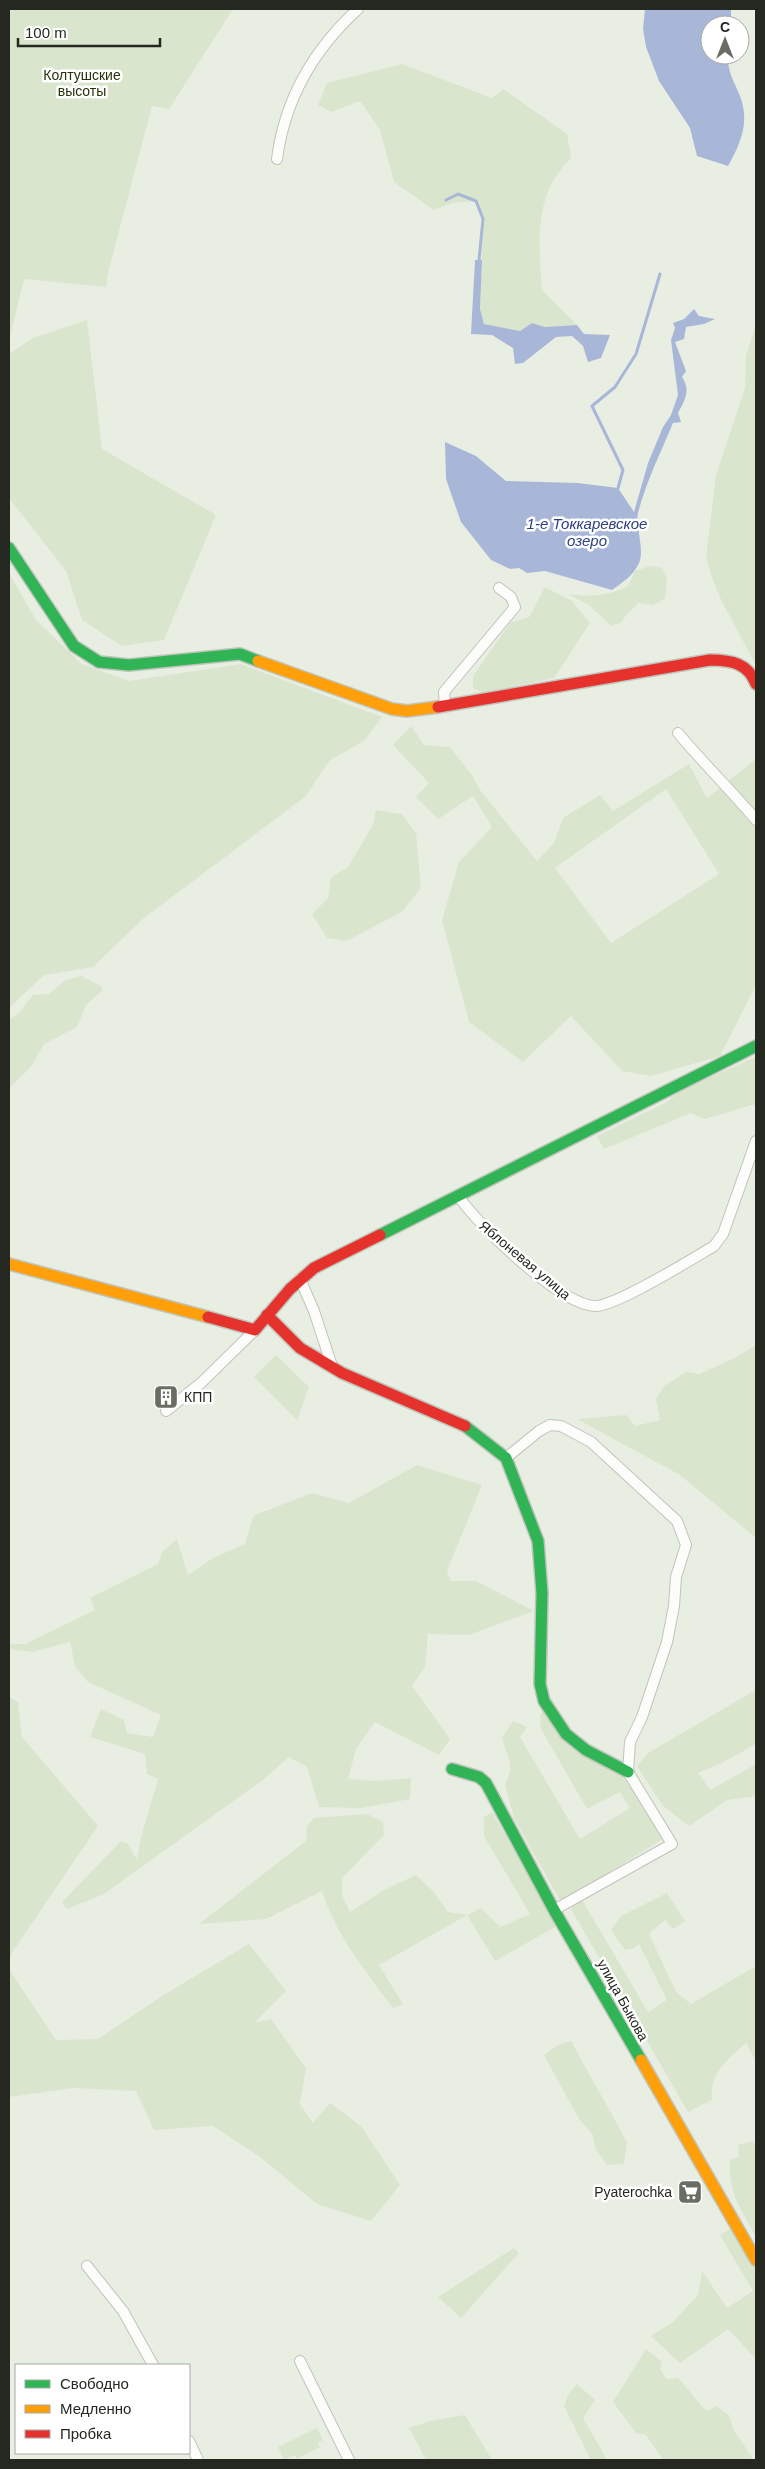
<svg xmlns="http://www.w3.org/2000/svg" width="765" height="2469" font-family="Arial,sans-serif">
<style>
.green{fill:#dae5cd;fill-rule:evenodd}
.water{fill:#a8b7d8}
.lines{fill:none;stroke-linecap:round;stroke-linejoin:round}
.stream{stroke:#a8b7d8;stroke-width:3}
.street-casing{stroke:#c0c4bb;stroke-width:12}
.fast-casing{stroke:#c0c4bb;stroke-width:14}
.slow-casing{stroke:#c0c4bb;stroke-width:14}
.jam-casing{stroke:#c0c4bb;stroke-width:14}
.street{stroke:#fcfcfb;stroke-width:10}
.fast{stroke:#30b455;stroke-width:11}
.slow{stroke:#ff9f0a;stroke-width:11}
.jam{stroke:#e5322d;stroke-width:11}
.labels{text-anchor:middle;stroke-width:5;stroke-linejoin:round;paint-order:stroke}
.park-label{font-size:14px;fill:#233209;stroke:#fff}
.street-label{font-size:14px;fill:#242820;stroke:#fff}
.poi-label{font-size:14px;fill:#242820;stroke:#fff;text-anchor:start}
.water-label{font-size:15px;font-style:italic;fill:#2e4080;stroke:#fff}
</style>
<rect width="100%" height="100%" fill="#e9eee3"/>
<g class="green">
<path d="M9,9H233L169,109L152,106L108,273L106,287L24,279L9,341Z"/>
<path d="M402,64L492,98L503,89L567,134L571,158C533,195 539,241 542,290L577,325L545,327L532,323L520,331L484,324L480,309L483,219L476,201L452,203L434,210L394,182L380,130L360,101L331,112L318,105L327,83Z"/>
<path d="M87,320L102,449L216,515L164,640L122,646L82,620L66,571L9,498V354L33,338Z"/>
<path d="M756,324V665L722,602L712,578L706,557L716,475L745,388L746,356Z"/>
<path d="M650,566L662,568L667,579L665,599L653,605L639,603L626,615L621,623L611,626L589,605L567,594C589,597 607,596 627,587L635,571Z"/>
<path d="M9,573L36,620L82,664L129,681L241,664L382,717L364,741L330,760L305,797L144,918L93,967L44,975L9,1008Z"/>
<path d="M545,587L572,601L590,623L554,678L484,693L473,688V676L510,623L529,617Z"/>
<path d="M411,726L424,745L450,747L472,775L480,790L537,861L554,843L563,818L600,795L613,811L689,764L707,798L756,759V985L720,1056L651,1076L622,1071L571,1016L523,1062L469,1022L442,920L459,862L492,827L473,796L438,819L416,797L429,783L393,745ZM666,789L719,874L611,943L555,868Z"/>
<path d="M376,810L402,814L416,833L421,888L402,912L346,941L327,938L312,914L328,898L331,877L348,867L373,825Z"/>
<path d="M81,976L101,986L103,990L86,1005L77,1027L44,1044L31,1067L9,1088L10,1019L20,1012L33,995L49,994L66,980Z"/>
<path d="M756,1057V1106L752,1105L705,1119L691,1113L604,1149L597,1136L667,1102L681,1090Z"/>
<path d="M756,1345V1538L680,1475L577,1419L626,1415L635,1426L660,1420L656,1399L664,1386L686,1372L699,1374L735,1358Z"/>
<path d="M276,1355L309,1387L297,1420L254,1377Z"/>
<path d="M417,1465L482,1485L447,1571L451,1581H476L534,1611L469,1635L428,1634L425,1667L412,1686L450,1739L439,1755L375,1722L356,1749L348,1779L373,1781L411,1778L410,1799L361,1808L319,1807L307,1767L289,1757L264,1779L104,1894L67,1909L62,1902L121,1841L128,1844L137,1860L141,1837L158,1779L147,1774L145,1754L90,1737L101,1709L124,1720L127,1733L153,1737L161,1715L88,1682L75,1666L70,1642L32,1652L9,1649V1644H25L95,1610L90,1598L158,1564L162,1552L177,1539L188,1575L213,1558L245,1544L253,1516L312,1493L349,1503Z"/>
<path d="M754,1691L756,1694V1744L724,1762L698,1773L710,1790L756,1764V1796L727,1800L689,1826L663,1806L637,1766L648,1753Z"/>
<path d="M9,1697L18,1702L22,1737L98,1826L9,1957Z"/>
<path d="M544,1710L632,1786L666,1837L561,1902L514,1818L505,1784C516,1764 507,1758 502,1738L513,1721L527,1727L520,1737L580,1839L630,1808L620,1792L587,1809L541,1729L540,1715Z"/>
<path d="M492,1812L557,1926L495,1961L467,1915L379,1965L403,2004L393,2008C365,1971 336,1935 322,1891L266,1919L199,1924L306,1841L307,1826L314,1818L367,1814L383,1822L384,1835L342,1878V1895L350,1912L384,1890L416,1875L433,1891L448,1912L468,1915L481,1908L500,1927L530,1914L484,1836V1817Z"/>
<path d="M667,1893L685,1921L673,1929L665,1920L649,1934L676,1992L691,2004L756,1966V2061L746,2043C728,2059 709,2073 712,2100L688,2112L571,1909L581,1898L648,2012L667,2000L639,1944L634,1948L625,1950L611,1930L621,1916Z"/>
<path d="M249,1944L286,1991L254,2023L271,2019L306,2068L300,2104L313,2123L330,2103L361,2126L400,2185L371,2221L317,2204L260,2157L213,2126L154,2130L136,2091L73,2088L9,2097V1969L56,2040L98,2039L162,1996Z"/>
<path d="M571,2041L627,2142L624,2164L607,2165L595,2148L593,2135L579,2119L544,2055L558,2045Z"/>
<path d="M753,2141L756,2149V2237C741,2208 728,2194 730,2160L739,2157L738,2145Z"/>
<path d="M732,2228L756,2270V2359L728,2329L680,2363L651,2336L673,2322L698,2295L702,2271L727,2308L753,2291L720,2235Z"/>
<path d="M514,2248L519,2253L461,2318L438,2297Z"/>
<path d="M646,2349L662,2362L660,2369L666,2379L678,2378C689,2389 695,2400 707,2411L716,2406L729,2415L734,2431L754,2460H661V2457L646,2435L636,2433L613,2402Z"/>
<path d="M577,2384L595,2400L583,2418L607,2460H591L564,2406L568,2395Z"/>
<path d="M465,2415L492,2460H426L409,2428L430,2421Z"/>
<path d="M317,2428L323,2440L318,2443L320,2447L297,2459L295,2455L284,2460L278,2447Z"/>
</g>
<g class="water">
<path d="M645,9H731V25H710V55H728C727,71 734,81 740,96C750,122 741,143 728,166L697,156L690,128L659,81L646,47L643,29Z"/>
<path d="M475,260H482L480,309L484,324L520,331L532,323L545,327L577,325L584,334L610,335L601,358L588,362L583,346L572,336L556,337L523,363L515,364L513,348L492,335L471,334Z"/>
<path d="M694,309L699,316L715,319L704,324L686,327L684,339L675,342L686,371L682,377C691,390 685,400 678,413L681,422L673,423C661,452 646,482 638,513C635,525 645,550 639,563C633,576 623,582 612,590L545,571L527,573L519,568L510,569L491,560L461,522L446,479L445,442L476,456L506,481L578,483L618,488L634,512L648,463L663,427L671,415L678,395L671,340L675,328L673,323L684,319Z"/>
</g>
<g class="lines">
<g class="stream">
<path d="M446,200L458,194L476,201L483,219L479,260"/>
<path d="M618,488L623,470L592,406L615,387L636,354L660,274"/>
</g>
<defs>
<g id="street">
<path d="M277,159C285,98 313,50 358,9"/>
<path d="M445,706L444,692L515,607L511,597L499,588"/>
<path d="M678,733C703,763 731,790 756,820"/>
<path d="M459,1197C478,1225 562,1307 596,1306C618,1305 692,1259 714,1246L723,1234L756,1141"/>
<path d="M300,1279L314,1311L332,1366"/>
<path d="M166,1411L201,1383L255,1330"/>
<path d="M506,1458L539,1431L550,1425L561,1426L591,1442L677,1521L686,1545L676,1577L674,1606L667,1642L642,1717L630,1742L628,1772L672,1844L554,1910"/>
<path d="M87,2266L123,2311L153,2365"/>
<path d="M300,2361L349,2460"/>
<path d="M189,2441L198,2460"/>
</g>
<g id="fast">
<path d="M9,548L74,646L99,662L129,665L240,654L258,661"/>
<path d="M380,1235L756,1046"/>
<path d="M465,1426L506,1458L538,1541L542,1593L540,1684L544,1701L566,1734L586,1750L628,1772"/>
<path d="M452,1769L479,1777L486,1783L554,1910L641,2060"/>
</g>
<g id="slow">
<path d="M258,661L392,709L407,711L438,707"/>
<path d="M9,1264L208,1317"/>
<path d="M641,2060L756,2260"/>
</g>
<g id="jam">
<path d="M438,707L710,660C731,660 748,663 756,684"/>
<path d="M267,1315L300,1348L342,1373L465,1426"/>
<path d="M208,1317L255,1330L290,1289L314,1268L380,1235"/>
</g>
</defs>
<use href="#street" class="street-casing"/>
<use href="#fast" class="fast-casing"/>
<use href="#slow" class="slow-casing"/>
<use href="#jam" class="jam-casing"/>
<use href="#street" class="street"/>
<use href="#fast" class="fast"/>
<use href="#slow" class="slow"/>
<use href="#jam" class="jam"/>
</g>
<defs>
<symbol id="building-square" viewBox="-11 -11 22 22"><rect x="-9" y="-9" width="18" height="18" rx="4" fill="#696d64" stroke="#fff"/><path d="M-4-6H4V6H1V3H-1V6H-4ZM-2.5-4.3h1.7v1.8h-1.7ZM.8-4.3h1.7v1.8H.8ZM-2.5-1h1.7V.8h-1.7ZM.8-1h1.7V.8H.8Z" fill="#fff"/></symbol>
<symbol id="supermarket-square" viewBox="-11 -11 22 22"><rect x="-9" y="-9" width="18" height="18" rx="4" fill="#696d64" stroke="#fff"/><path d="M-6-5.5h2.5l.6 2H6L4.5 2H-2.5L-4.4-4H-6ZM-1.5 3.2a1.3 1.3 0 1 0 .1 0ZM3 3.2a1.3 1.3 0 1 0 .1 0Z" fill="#fff"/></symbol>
</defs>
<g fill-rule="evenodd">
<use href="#building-square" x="152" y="1383" width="28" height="28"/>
<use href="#supermarket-square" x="676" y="2178" width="28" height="28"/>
</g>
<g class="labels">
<g class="park-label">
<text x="82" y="80">Колтушские<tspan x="82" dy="16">высоты</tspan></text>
</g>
<g class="street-label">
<text transform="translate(525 1260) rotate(40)" y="5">Яблоневая улица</text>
<text transform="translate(623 2000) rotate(61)" y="5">улица Быкова</text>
</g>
<g class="poi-label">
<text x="184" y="1402">КПП</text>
<text x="672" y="2197" text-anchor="end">Pyaterochka</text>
</g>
<g class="water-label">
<text x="587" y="529">1-е Токкаревское<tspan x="587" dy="17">озеро</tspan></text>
</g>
</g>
<rect width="765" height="2469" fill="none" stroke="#242820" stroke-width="20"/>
<rect x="15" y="2364" width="175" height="90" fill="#ffffff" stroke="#a7a9a6"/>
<rect x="25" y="2380" width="25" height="8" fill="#30b455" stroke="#a7a9a6"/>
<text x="60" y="2389" font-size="15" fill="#242820">Свободно</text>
<rect x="25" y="2405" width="25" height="8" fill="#ff9f0a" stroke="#a7a9a6"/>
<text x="60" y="2414" font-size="15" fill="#242820">Медленно</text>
<rect x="25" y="2430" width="25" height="8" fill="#e5322d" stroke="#a7a9a6"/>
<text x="60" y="2439" font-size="15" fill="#242820">Пробка</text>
<g transform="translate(725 40)"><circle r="24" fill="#ffffff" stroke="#a7a9a6"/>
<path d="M0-4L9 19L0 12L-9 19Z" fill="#696d64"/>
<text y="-8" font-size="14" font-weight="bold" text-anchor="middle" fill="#242820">С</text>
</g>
<path d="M18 38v8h142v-8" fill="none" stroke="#242820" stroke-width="2.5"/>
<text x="25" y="38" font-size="15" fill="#242820" stroke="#ffffff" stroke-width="4" paint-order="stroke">100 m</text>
</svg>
